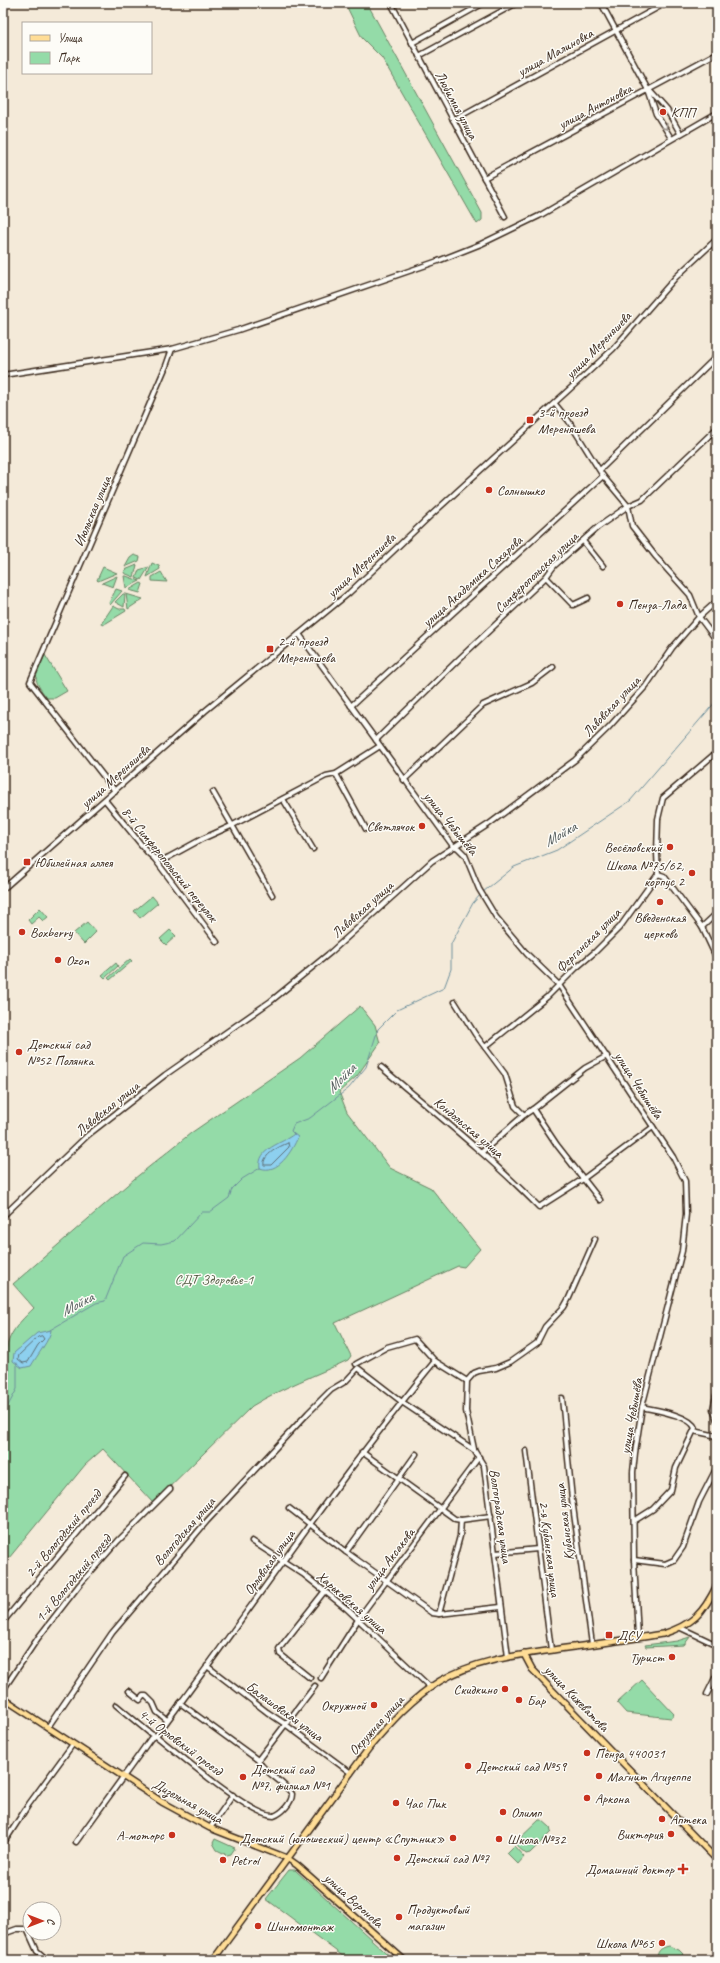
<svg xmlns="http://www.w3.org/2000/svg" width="720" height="1963" font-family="Caveat,sans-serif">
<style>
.green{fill:#94dba8;stroke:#688263}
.water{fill:#8dd0ef;stroke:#6c8e9b}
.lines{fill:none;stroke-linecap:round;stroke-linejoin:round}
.shore{stroke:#5c6c72;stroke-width:1}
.stream{stroke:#6c8e9b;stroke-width:1}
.minor-casing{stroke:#3b2a1e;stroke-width:7}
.major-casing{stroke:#3b2a1e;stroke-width:8}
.minor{stroke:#fdfcf7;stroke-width:4}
.major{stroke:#ffdd96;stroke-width:5}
.oneway{stroke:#9c938a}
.poi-dot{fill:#c8321e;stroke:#fdfcf7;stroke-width:1.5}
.labels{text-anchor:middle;stroke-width:3;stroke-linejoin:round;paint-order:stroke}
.street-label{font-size:14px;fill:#3b2a1e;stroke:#fdfcf7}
.poi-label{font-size:14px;fill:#3b2a1e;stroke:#fdfcf7;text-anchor:start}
.park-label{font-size:14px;fill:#565f47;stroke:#fdfcf7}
.water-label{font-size:15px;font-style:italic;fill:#545c5d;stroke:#fdfcf7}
</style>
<rect width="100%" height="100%" fill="#f4ead9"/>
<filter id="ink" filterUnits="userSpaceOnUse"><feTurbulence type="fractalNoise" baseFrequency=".025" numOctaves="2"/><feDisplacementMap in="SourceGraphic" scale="8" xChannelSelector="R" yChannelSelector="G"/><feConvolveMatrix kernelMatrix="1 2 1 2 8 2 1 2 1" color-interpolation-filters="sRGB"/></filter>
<g filter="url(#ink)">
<g class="green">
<path d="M345,3H367L482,213V220L477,224L382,58L362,38Z"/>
<path d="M134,555L140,557L139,561L125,567L130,558Z"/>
<path d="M152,563L159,566L160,569L147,577Z"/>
<path d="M137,565L134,577L124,573L125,570Z"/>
<path d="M103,567L117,573L98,581L97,580Z"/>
<path d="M149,567L141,580L136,578L139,570Z"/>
<path d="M161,572L167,582L152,581V577Z"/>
<path d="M117,576L113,587L102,583Z"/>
<path d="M124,576H126L140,581L126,588Z"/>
<path d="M141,583L143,584L140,593L129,590Z"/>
<path d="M116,589L122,591L110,605L109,603Z"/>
<path d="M123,594H125L124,607L115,602Z"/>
<path d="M126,594L143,599L128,609Z"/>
<path d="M113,606L119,609H125L126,611L103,625L101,624Z"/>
<path d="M45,655L67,691L55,698H47C31,677 35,678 45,655Z"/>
<path d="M152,896L158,903L140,918L134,911Z"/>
<path d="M40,908L48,917L43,921L39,917L31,924L28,920Z"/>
<path d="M87,922L96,932L84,944L74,933Z"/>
<path d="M170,930L176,936L166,945L160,939Z"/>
<path d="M130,959L132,961L110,980L108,978Z"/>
<path d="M116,963L118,966L105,978L102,975Z"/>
<path d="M360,1006L375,1025L380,1043L357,1076L339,1092L347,1112L390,1168L431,1188L480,1249L464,1267L458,1266L335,1323L351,1356L348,1360C317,1375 281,1388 252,1406L153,1503L103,1449L85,1465L9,1558L3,1550V1382L9,1374C0,1343 13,1328 34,1308L13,1284L134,1179L191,1133L300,1058Z"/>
<path d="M690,1637L684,1645L646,1647L645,1645L677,1641Z"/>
<path d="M642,1680L674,1714L671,1718L626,1713L617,1703Z"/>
<path d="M539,1820H542L550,1827L551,1832L530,1853L526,1854L517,1846V1841Z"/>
<path d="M215,1839L235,1848L231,1854L227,1855L217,1850L213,1843Z"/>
<path d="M514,1846L524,1857L518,1864L507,1853Z"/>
<path d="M289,1870H295L394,1960H348L266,1899Z"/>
<path d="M669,1946L679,1950L689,1960H657C657,1951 660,1948 669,1946Z"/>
</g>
<g class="water">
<path d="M294,1134L298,1137C292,1151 278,1175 260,1168C257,1148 282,1144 294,1134Z"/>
<path d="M51,1330C51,1338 36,1357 31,1366L22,1368L13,1361L14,1353L37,1333Z"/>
</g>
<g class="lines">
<g class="shore">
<path d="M288,1143L289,1147L271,1165H264C262,1155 280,1146 288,1143Z"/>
<path d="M42,1336L44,1339L38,1345L28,1362L23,1363L18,1359L19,1355L38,1337Z"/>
</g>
<g class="stream">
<path d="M483,892L514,867L557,850L630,801L717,700"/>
<path d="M294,1134L291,1131L294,1124L310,1118L349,1088L366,1067L378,1029L397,1010L444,988L451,969V944L473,903L481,894"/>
<path d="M50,1330L96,1303L105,1301L123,1256L143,1243L161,1244L175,1241L202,1212H210L229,1198L232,1189L242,1179L260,1168"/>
<path d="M3,1415L17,1389V1363"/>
</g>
<defs>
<g id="minor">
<path d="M391,3L505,217"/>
<path d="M601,3L648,90L656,114L671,138"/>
<path d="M412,43L484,3"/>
<path d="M419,56L517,3"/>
<path d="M650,91L667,110L680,133"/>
<path d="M453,120L666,3"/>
<path d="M484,178L717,53"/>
<path d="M3,375L172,349L238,330L438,261L481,244L539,216L717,113"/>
<path d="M555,404L568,420L603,476L628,506L632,526L656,557L690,595L699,617L717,641"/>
<path d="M600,470L717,356"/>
<path d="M583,541L603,566"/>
<path d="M546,577L573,605L588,598"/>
<path d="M299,634L453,846L458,848L465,855L479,889L496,917L527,954L559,985L673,1157L685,1181L686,1214L682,1251L642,1407L635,1453L633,1472L634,1560L638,1637"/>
<path d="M351,706L603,476"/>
<path d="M376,740L459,659L546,577L554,566L598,527L628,506L642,500L717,428"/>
<path d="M336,774L366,829"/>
<path d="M404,780L483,705L532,683L553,667"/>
<path d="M115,791L30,682L166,366L172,349"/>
<path d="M213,792L272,895"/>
<path d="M283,799L313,849"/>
<path d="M105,800L148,853L154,858L217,942"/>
<path d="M154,858L165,859L169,857L202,839L231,826L326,776L336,774L380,746"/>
<path d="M658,874L664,876L702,927L717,959"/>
<path d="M3,889L205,711L349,593L429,517L584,376L613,349L676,277L717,239"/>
<path d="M702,927L717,913"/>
<path d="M455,1002L475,1034L505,1074L515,1106L524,1115L533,1109L557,1145L600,1200"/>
<path d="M485,1047L547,997L576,968L595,952L620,927L658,874L657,853L658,819L663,798L717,752"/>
<path d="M381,1067C435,1113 490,1157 539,1207L583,1179L653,1127"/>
<path d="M533,1109L585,1068L607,1056"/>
<path d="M482,1152L524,1115"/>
<path d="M3,1216L88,1135L165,1075L271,1001L331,952L432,861L489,824L575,760L609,727L646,686L672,648L699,617L717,601"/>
<path d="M356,1364L387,1347L415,1339L435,1361L467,1381"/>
<path d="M717,1391L713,1409L717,1420"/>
<path d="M562,1398L572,1499L592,1644"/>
<path d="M694,1431L717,1436"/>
<path d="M474,1449L466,1411L467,1381L474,1373L479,1371L496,1368L510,1362L537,1343L545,1327L564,1307L569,1298L595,1239"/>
<path d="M526,1451L551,1650"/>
<path d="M362,1452L455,1519L461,1520L491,1516"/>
<path d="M289,1508L346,1552L432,1613L439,1614L501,1607"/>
<path d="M634,1521L653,1509L671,1490L676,1468L695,1428C690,1415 654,1410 642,1407"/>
<path d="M252,1541L303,1574L347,1609L431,1688"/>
<path d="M346,1552L416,1454"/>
<path d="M495,1553L538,1549"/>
<path d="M634,1560L665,1564L674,1560L683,1547L699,1502L717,1467"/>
<path d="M439,1614L460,1536L461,1520"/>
<path d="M3,1622L125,1476"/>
<path d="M681,1628L717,1645"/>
<path d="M207,1666L267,1712L285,1724L351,1773"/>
<path d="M310,1678L280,1654L279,1649L324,1592"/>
<path d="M321,1678L361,1615L479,1457"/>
<path d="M3,1690L38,1638L80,1584L118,1541L170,1489"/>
<path d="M129,1691L140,1700L143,1696H146L153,1703L157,1712L167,1720"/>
<path d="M707,1694L717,1674"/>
<path d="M116,1705L151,1734L156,1736C177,1752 251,1817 274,1816C282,1813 292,1803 292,1794C283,1780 265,1774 258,1760L180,1703"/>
<path d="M48,1727L112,1633L207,1521L308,1413L331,1390L346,1381L358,1368L402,1402L474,1450L484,1466L508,1657"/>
<path d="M258,1760L315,1686"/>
<path d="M210,1828L233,1795"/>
<path d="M76,1842L139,1755L151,1738L156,1736C250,1611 336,1481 435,1361"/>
<path d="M3,1844L29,1804L73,1744"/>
<path d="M3,1934L17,1929H27L37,1951L44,1957"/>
</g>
<g id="major">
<path d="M524,1654L532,1669L554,1692L717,1860"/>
<path d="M3,1698L162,1802L210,1828L287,1858L297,1865L404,1960"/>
<path d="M213,1960L369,1748C390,1723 412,1698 440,1681C479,1658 522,1655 566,1648C598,1644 630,1639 663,1634C693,1624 703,1614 717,1585"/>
</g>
</defs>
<use href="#minor" class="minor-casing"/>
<use href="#major" class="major-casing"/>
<use href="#minor" class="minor"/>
<use href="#major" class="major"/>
</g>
<defs><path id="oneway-chevron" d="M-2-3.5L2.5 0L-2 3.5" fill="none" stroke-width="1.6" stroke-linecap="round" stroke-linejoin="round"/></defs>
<use class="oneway" href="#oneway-chevron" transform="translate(665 127) rotate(58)"/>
</g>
<g class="poi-dot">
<circle cx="663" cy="112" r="4"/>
<rect x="526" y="416" width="8" height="8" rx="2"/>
<circle cx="489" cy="490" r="4"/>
<circle cx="620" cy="604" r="4"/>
<rect x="266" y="645" width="8" height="8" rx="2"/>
<circle cx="422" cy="826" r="4"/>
<circle cx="670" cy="847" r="4"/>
<rect x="23" y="858" width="8" height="8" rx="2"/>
<circle cx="692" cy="873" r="4"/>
<circle cx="660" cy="902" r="4"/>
<circle cx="22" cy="932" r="4"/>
<circle cx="58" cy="960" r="4"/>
<circle cx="19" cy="1052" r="4"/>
<rect x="605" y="1631" width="8" height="8" rx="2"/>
<circle cx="672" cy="1657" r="4"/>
<circle cx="505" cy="1689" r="4"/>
<circle cx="519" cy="1700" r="4"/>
<circle cx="374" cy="1705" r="4"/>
<circle cx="587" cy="1753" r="4"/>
<circle cx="468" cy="1766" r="4"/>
<circle cx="599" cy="1776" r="4"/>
<circle cx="243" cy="1777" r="4"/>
<circle cx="587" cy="1798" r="4"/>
<circle cx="396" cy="1803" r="4"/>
<circle cx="503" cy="1812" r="4"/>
<circle cx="662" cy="1819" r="4"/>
<circle cx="671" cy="1834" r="4"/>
<circle cx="172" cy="1835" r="4"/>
<circle cx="453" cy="1838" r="4"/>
<circle cx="499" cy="1839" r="4"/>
<circle cx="397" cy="1858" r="4"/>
<circle cx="223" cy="1860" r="4"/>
<path d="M681 1863h4v4h4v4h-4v4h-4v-4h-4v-4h4z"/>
<circle cx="399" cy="1917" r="4"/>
<circle cx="258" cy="1926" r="4"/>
<circle cx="662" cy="1943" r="4"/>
</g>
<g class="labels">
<g class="street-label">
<text transform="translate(555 52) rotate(-29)" y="5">улица Малиновка</text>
<text transform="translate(457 105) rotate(62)" y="5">Любимая улица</text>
<text transform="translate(595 106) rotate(-28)" y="5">улица Антоновка</text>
<text transform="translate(598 345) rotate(-46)" y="5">улица Мереняшева</text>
<text transform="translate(92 511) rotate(-67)" y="5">Июльская улица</text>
<text transform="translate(361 565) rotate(-43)" y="5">улица Мереняшева</text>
<text transform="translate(536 572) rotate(-44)" y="5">Симферопольская улица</text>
<text transform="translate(472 581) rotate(-42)" y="5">улица Академика Сахарова</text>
<text transform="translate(611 706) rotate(-47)" y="5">Львовская улица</text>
<text transform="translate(115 776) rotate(-42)" y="5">улица Мереняшева</text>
<text transform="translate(451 823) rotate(51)" y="5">улица Чебышёва</text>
<text transform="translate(170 864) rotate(51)" y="5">8-й Симферопольский переулок</text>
<text transform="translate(362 909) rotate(-42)" y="5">Львовская улица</text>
<text transform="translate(588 940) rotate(-45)" y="5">Ферганская улица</text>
<text transform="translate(639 1085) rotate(57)" y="5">улица Чебышёва</text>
<text transform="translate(107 1108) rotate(-39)" y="5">Львовская улица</text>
<text transform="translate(469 1127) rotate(40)" y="5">Кондольская улица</text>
<text transform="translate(631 1416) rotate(-80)" y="5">улица Чебышёва</text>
<text transform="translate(501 1516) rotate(82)" y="5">Волгоградская улица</text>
<text transform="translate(564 1522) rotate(-97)" y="5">Кубанская улица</text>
<text transform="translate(184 1531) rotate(-49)" y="5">Вологодская улица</text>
<text transform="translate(63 1533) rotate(-50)" y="5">2-й Вологодский проезд</text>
<text transform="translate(550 1549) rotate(83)" y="5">2-я Кубанская улица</text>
<text transform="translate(389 1559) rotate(-53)" y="5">улица Аксакова</text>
<text transform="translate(269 1562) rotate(-54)" y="5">Орловская улица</text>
<text transform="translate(73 1578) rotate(-50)" y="5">1-й Вологодский проезд</text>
<text transform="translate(352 1602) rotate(41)" y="5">Харьковская улица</text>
<text transform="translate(577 1698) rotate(46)" y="5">улица Кижеватова</text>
<text transform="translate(285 1711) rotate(36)" y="5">Балашовская улица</text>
<text transform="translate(376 1725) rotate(-48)" y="5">Окружная улица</text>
<text transform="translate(181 1742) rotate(37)" y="5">4-й Орловский проезд</text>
<text transform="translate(188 1801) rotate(29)" y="5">Дизельная улица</text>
<text transform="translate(354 1900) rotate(42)" y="5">улица Воронова</text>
</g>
<g class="poi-label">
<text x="671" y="117">КПП</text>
<text x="538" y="417">3-й проезд<tspan x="538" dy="16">Мереняшева</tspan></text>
<text x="497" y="495">Солнышко</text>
<text x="628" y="609">Пенза-Лада</text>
<text x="278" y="646">2-й проезд<tspan x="278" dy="16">Мереняшева</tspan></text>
<text x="414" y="831" text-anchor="end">Светлячок</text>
<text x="662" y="852" text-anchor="end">Весёловский</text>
<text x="35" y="867">Юбилейная аллея</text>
<text x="684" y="870" text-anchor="end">Школа №75/62,<tspan x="684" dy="16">корпус 2</tspan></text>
<text x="660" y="922" text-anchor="middle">Введенская<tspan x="660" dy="16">церковь</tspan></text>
<text x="30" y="937">Boxberry</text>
<text x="66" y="965">Ozon</text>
<text x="27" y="1049">Детский сад<tspan x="27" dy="16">№52 Полянка</tspan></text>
<text x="617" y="1640">ДСУ</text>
<text x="664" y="1662" text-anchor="end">Турист</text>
<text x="497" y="1694" text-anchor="end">Скидкино</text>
<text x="527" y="1705">Бар</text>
<text x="366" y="1710" text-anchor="end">Окружной</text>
<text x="595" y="1758">Пенза 440031</text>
<text x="476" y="1771">Детский сад №59</text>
<text x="251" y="1774">Детский сад<tspan x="251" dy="16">№7, филиал №1</tspan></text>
<text x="607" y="1781">Магнит Агизеппе</text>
<text x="595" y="1803">Аркона</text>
<text x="404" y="1808">Час Пик</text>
<text x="511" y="1817">Олимп</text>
<text x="670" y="1824">Аптека</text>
<text x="663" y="1839" text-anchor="end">Виктория</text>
<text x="164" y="1840" text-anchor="end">А-моторс</text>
<text x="445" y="1843" text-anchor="end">Детский (юношеский) центр «Спутник»</text>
<text x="507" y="1844">Школа №32</text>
<text x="405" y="1863">Детский сад №7</text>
<text x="231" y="1865">Petrol</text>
<text x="674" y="1874" text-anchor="end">Домашний доктор</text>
<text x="407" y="1914">Продуктовый<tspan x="407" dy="16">магазин</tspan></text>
<text x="266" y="1931">Шиномонтаж</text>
<text x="654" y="1948" text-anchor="end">Школа №65</text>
</g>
<g class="park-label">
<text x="214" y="1284">СДТ Здоровье-1</text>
</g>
<g class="water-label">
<text transform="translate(560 834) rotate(-30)" y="5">Мойка</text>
<text transform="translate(341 1078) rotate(-45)" y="5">Мойка</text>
<text transform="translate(77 1304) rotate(-28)" y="5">Мойка</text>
</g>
</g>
<rect width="720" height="1963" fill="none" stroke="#fdfcf7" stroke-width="16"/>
<rect x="8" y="8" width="704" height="1947" fill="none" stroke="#3b2a1e" stroke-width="1.5" filter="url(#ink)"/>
<rect x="22" y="22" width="130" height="52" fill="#fdfcf7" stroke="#afa8a0"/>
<rect x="30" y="35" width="20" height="6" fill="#ffdd96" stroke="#afa8a0"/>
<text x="58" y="42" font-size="12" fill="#3b2a1e">Улица</text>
<rect x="30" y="52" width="20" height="12" fill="#94dba8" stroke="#afa8a0"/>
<text x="58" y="62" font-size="12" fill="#3b2a1e">Парк</text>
<g transform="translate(42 1921) rotate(90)"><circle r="19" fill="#fdfcf7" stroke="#afa8a0"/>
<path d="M0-3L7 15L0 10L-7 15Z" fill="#c8321e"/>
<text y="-6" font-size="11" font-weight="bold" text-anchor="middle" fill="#3b2a1e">С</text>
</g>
</svg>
